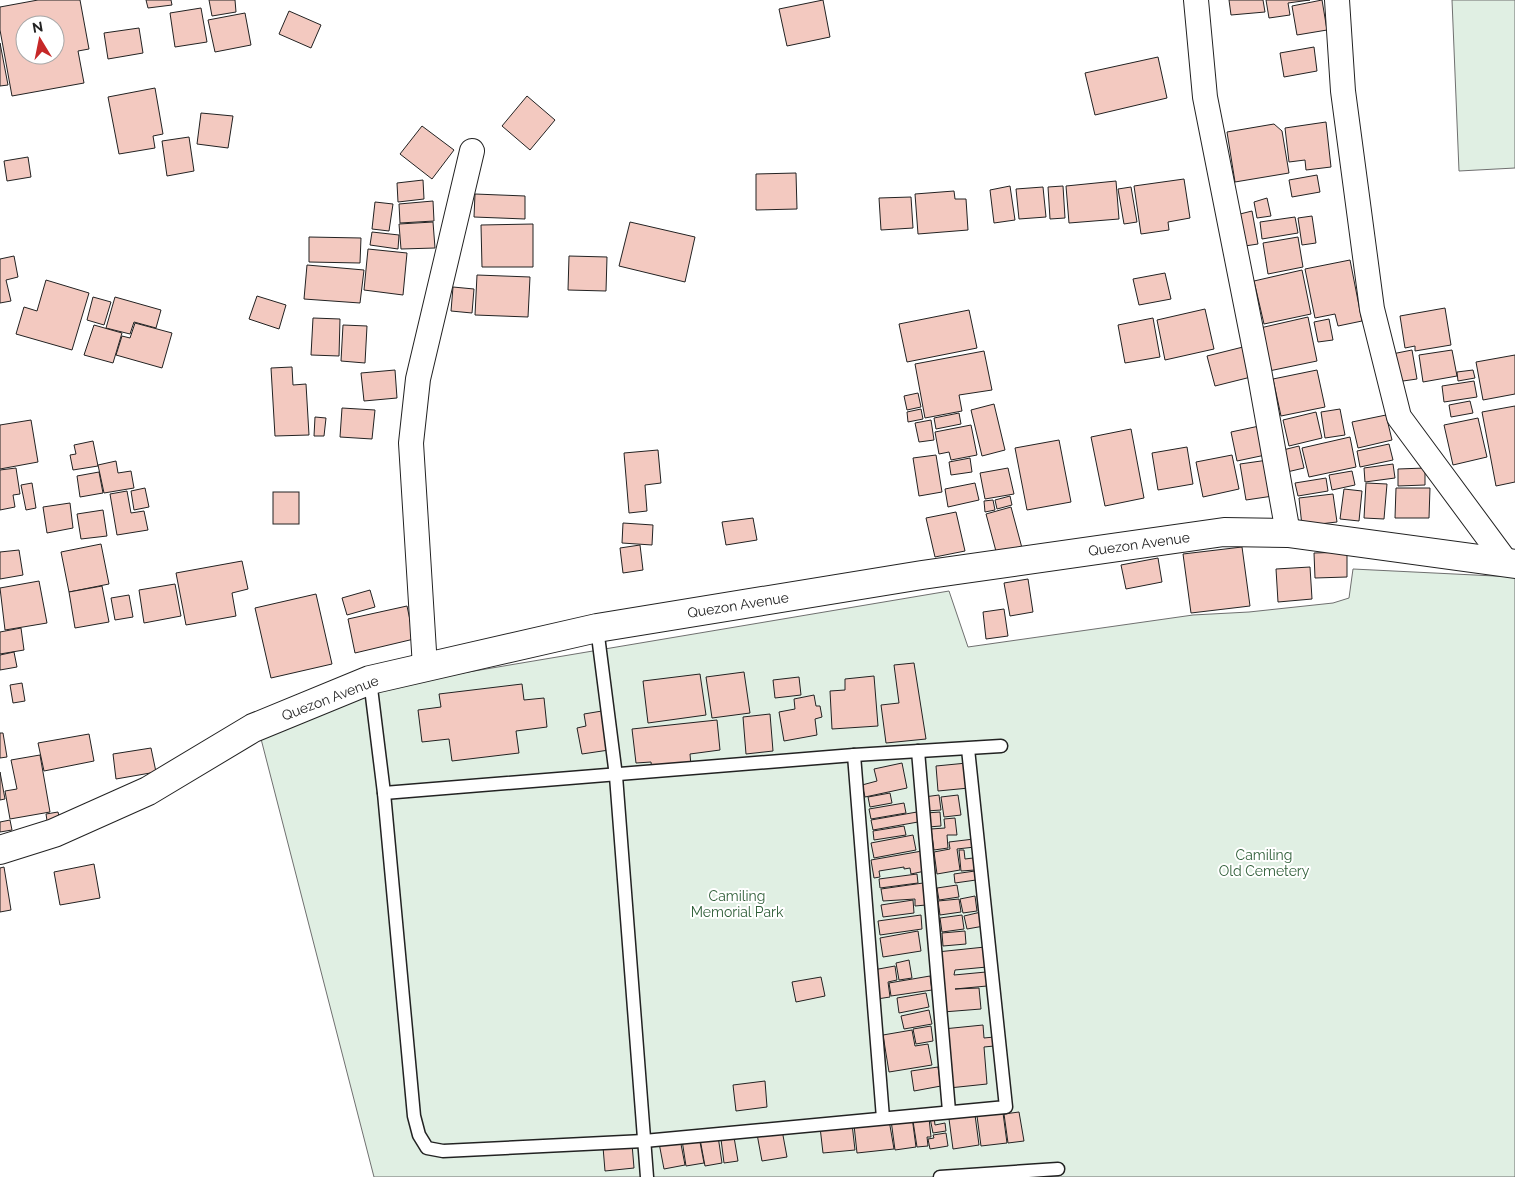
<svg xmlns="http://www.w3.org/2000/svg" width="1515" height="1177" font-family="Raleway,sans-serif">
<style>
.green{fill:#e0efe3;stroke:#6f6f6f}
.building{fill:#f3c9c0;stroke:#222;fill-rule:evenodd}
.lines{fill:none;stroke-linecap:round;stroke-linejoin:round}
.service-casing{stroke:#222;stroke-width:15}
.minor-casing{stroke:#222;stroke-width:26}
.tertiary-casing{stroke:#222;stroke-width:30}
.service{stroke:#fff;stroke-width:12}
.minor{stroke:#fff;stroke-width:24}
.tertiary{stroke:#fff;stroke-width:28}
.labels{text-anchor:middle;stroke-width:4;stroke-linejoin:round;paint-order:stroke}
.street-label{font-size:14px;fill:#222;stroke:#fff}
.park-label{font-size:14px;fill:#2f5e38;stroke:#fff}
</style>
<rect width="100%" height="100%" fill="#fff"/>
<g class="green">
<path d="M1452,0H1515V168L1459,171Z"/>
<path d="M1353,569L1515,577V1177H374L260,735L397,684L949,591L968,647L1193,615L1249,612L1333,603L1349,598Z"/>
</g>
<g class="building">
<path d="M38,0H80L89,49L78,51L84,83L12,96L0,30V7ZM25,25H55V55H25Z"/>
<path d="M146,0H171L172,5L148,8Z"/>
<path d="M209,0H235L236,12L212,16Z"/>
<path d="M823,0L830,37L787,46L779,9Z"/>
<path d="M1229,0H1263L1265,12L1231,15Z"/>
<path d="M1266,0H1310L1288,3L1290,15L1269,18Z"/>
<path d="M1322,0L1327,30L1297,35L1292,6Z"/>
<path d="M201,8L207,42L175,47L170,13Z"/>
<path d="M289,11L321,25L311,48L279,34Z"/>
<path d="M245,13L251,45L215,52L208,20Z"/>
<path d="M139,28L143,53L108,59L104,33Z"/>
<path d="M0,43L8,85L0,86Z"/>
<path d="M1314,47L1317,71L1284,77L1280,53Z"/>
<path d="M1158,57L1167,98L1095,115L1085,73Z"/>
<path d="M155,88L163,134L153,136L155,148L119,154L108,97Z"/>
<path d="M527,96L555,120L530,150L502,126Z"/>
<path d="M201,113L233,116L228,148L197,144Z"/>
<path d="M1326,122L1331,167L1306,170L1305,160L1289,162L1285,128Z"/>
<path d="M1274,124L1282,131L1289,173L1235,182L1227,132Z"/>
<path d="M422,126L454,150L432,179L400,154Z"/>
<path d="M189,137L194,171L167,176L162,141Z"/>
<path d="M28,157L31,177L7,181L4,161Z"/>
<path d="M796,173L797,209L756,210V174Z"/>
<path d="M1317,175L1320,192L1292,197L1289,180Z"/>
<path d="M1184,179L1190,218L1168,222L1169,230L1141,234L1134,186Z"/>
<path d="M423,180L424,199L398,202L397,183Z"/>
<path d="M1116,181L1119,219L1069,223L1066,186Z"/>
<path d="M1010,186L1015,220L994,223L990,190Z"/>
<path d="M1063,186L1065,218L1050,219L1048,187Z"/>
<path d="M1043,187L1046,217L1019,219L1016,189Z"/>
<path d="M1131,187L1137,222L1124,224L1118,189Z"/>
<path d="M954,191L955,199H966L968,230L918,234L915,194Z"/>
<path d="M475,194L525,196V219L474,217Z"/>
<path d="M911,197L913,228L881,230L879,198Z"/>
<path d="M1267,198L1271,216L1257,218L1254,202Z"/>
<path d="M433,201L434,221L400,223L399,204Z"/>
<path d="M375,202L393,204L389,231L372,229Z"/>
<path d="M1252,211L1258,244L1245,246L1240,214Z"/>
<path d="M1312,216L1316,243L1302,245L1298,218Z"/>
<path d="M1295,217L1298,233L1262,239L1260,222Z"/>
<path d="M433,222L435,248L401,249L399,224Z"/>
<path d="M630,222L695,237L685,282L619,266Z"/>
<path d="M533,224V267H482L481,225Z"/>
<path d="M372,232L399,235L398,249L370,245Z"/>
<path d="M309,237L361,238L360,263L309,262Z"/>
<path d="M1298,237L1303,267L1268,274L1263,243Z"/>
<path d="M368,249L407,253L403,295L364,290Z"/>
<path d="M14,256L18,277L6,280L11,301L0,303V259Z"/>
<path d="M569,256L607,257L606,291L568,290Z"/>
<path d="M1350,260L1362,321L1338,326L1335,314L1315,318L1305,269Z"/>
<path d="M307,265L364,270L360,303L304,299Z"/>
<path d="M1302,270L1311,314L1264,324L1254,281Z"/>
<path d="M1165,273L1171,299L1139,305L1133,279Z"/>
<path d="M477,275L530,277L528,317L475,315Z"/>
<path d="M46,280L89,293L72,350L16,334L24,307L37,311Z"/>
<path d="M453,287L474,289L472,313L451,311Z"/>
<path d="M257,296L286,305L279,329L249,319Z"/>
<path d="M93,297L111,302L104,325L87,320Z"/>
<path d="M115,297L161,310L156,328L134,322L130,334L106,328Z"/>
<path d="M1445,308L1451,345L1415,351V346L1405,348L1400,316Z"/>
<path d="M1205,309L1214,349L1165,360L1157,320Z"/>
<path d="M969,310L977,348L907,362L899,324Z"/>
<path d="M1308,317L1317,361L1269,371L1260,328Z"/>
<path d="M313,318L340,319L339,356L311,355Z"/>
<path d="M1153,318L1160,357L1125,363L1118,325Z"/>
<path d="M1329,319L1333,340L1318,342L1314,322Z"/>
<path d="M135,323L172,333L162,368L116,355L122,336L130,338Z"/>
<path d="M94,325L122,333L113,363L84,355Z"/>
<path d="M343,325L367,326L365,363L341,361Z"/>
<path d="M1243,347L1251,377L1215,386L1207,356Z"/>
<path d="M1412,350L1417,379L1396,382L1392,354Z"/>
<path d="M1452,350L1457,376L1423,382L1419,355Z"/>
<path d="M984,351L992,390L959,395L962,411L925,418L915,364Z"/>
<path d="M1515,355V394L1483,400L1476,362Z"/>
<path d="M292,367L293,385L306,384L309,435L275,436L271,368Z"/>
<path d="M395,370L397,398L364,401L361,373Z"/>
<path d="M1317,370L1325,407L1281,416L1273,379Z"/>
<path d="M1473,370L1475,378L1458,381L1457,372Z"/>
<path d="M1474,381L1477,397L1444,402L1442,386Z"/>
<path d="M918,393L921,407L907,410L904,396Z"/>
<path d="M1470,401L1473,413L1451,417L1449,405Z"/>
<path d="M994,404L1005,450L982,456L971,410Z"/>
<path d="M1515,406V482L1496,486L1482,412Z"/>
<path d="M342,408L375,410L372,439L340,437Z"/>
<path d="M921,409L923,419L908,422L907,412Z"/>
<path d="M1340,409L1345,435L1325,438L1321,412Z"/>
<path d="M1316,412L1322,438L1289,446L1283,420Z"/>
<path d="M959,413L961,424L936,429L934,418Z"/>
<path d="M1386,415L1392,440L1358,448L1352,422Z"/>
<path d="M315,417L326,418L324,436H314Z"/>
<path d="M1478,418L1487,457L1453,465L1444,425Z"/>
<path d="M31,420L38,462L0,469V425Z"/>
<path d="M931,420L934,440L919,442L915,423Z"/>
<path d="M971,425L977,455L951,460L949,452L939,454L935,432Z"/>
<path d="M1264,425L1270,454L1237,461L1231,432Z"/>
<path d="M1131,429L1144,498L1105,506L1091,437Z"/>
<path d="M1350,437L1356,467L1309,477L1302,448Z"/>
<path d="M1059,440L1071,502L1027,510L1015,448Z"/>
<path d="M93,441L98,466L73,470L70,455L76,454L74,445Z"/>
<path d="M1389,444L1393,460L1360,467L1357,451Z"/>
<path d="M1299,446L1304,468L1287,472L1283,450Z"/>
<path d="M1187,447L1193,484L1158,490L1152,453Z"/>
<path d="M658,450L661,483L645,485L647,511L629,513L624,453Z"/>
<path d="M936,455L942,492L919,496L913,458Z"/>
<path d="M1232,455L1239,489L1203,497L1196,462Z"/>
<path d="M970,458L972,472L951,475L949,462Z"/>
<path d="M1268,460L1273,496L1246,500L1240,464Z"/>
<path d="M116,461L118,473L131,471L134,488L104,493L98,465Z"/>
<path d="M1393,464L1395,478L1365,482L1364,468Z"/>
<path d="M16,468L20,494L13,495L15,507L0,510V470Z"/>
<path d="M1008,468L1014,494L985,499L980,473Z"/>
<path d="M1425,468V485L1398,486V469Z"/>
<path d="M1352,471L1355,485L1332,490L1329,475Z"/>
<path d="M99,472L103,493L80,497L77,476Z"/>
<path d="M1326,478L1328,491L1298,496L1295,483Z"/>
<path d="M32,483L36,508L26,510L21,485Z"/>
<path d="M975,483L979,500L948,507L945,489Z"/>
<path d="M1366,483L1387,484L1384,519L1364,518Z"/>
<path d="M145,488L149,507L134,510L131,491Z"/>
<path d="M1396,488H1430L1429,518H1395Z"/>
<path d="M1344,489L1362,491L1359,521L1340,519Z"/>
<path d="M127,491L131,513L144,511L148,530L117,535L110,494Z"/>
<rect x="273" y="492" width="26" height="32"/>
<path d="M1333,494L1337,522L1302,526L1299,498Z"/>
<path d="M1010,496L1012,505L997,509L995,500Z"/>
<path d="M993,500L995,510L985,512L984,501Z"/>
<path d="M70,503L73,528L47,533L43,507Z"/>
<path d="M1011,507L1022,548L997,555L986,514Z"/>
<path d="M103,510L107,536L81,539L77,514Z"/>
<path d="M956,512L965,551L935,557L926,518Z"/>
<path d="M753,518L757,540L726,545L722,522Z"/>
<path d="M623,523L653,525L652,545L622,543Z"/>
<path d="M101,544L109,584L69,592L61,552Z"/>
<path d="M640,545L643,570L623,573L620,548Z"/>
<path d="M1242,547L1250,606L1191,613L1183,554Z"/>
<path d="M19,550L23,575L0,579V552Z"/>
<path d="M1347,552V577L1315,578L1314,553Z"/>
<path d="M1158,558L1162,582L1126,589L1121,565Z"/>
<path d="M242,561L248,589L232,593L236,616L186,625L176,573Z"/>
<path d="M1310,567L1312,599L1278,602L1276,569Z"/>
<path d="M1028,579L1033,612L1010,616L1004,583Z"/>
<path d="M39,581L47,623L5,630L0,588Z"/>
<path d="M175,584L181,616L144,623L139,590Z"/>
<path d="M102,586L109,622L75,628L69,592Z"/>
<path d="M370,590L375,607L347,615L342,598Z"/>
<path d="M316,594L332,664L271,678L255,608Z"/>
<path d="M129,595L133,617L115,620L111,598Z"/>
<path d="M407,606L414,639L355,653L348,619Z"/>
<path d="M1004,609L1008,636L986,639L983,612Z"/>
<path d="M21,628L24,650L0,654V632Z"/>
<path d="M14,652L17,667L0,670V655Z"/>
<path d="M914,663L926,739L886,743L881,705L899,703L894,665Z"/>
<path d="M744,672L750,713L712,718L706,677Z"/>
<path d="M700,674L706,715L648,723L643,681Z"/>
<path d="M874,676L878,726L832,729L830,691L845,690V679Z"/>
<path d="M799,677L801,695L775,698L773,680Z"/>
<path d="M22,683L25,701L13,703L10,685Z"/>
<path d="M522,684L524,700L544,698L547,727L516,731L519,753L452,761L449,739L422,742L418,710L441,707L439,694Z"/>
<path d="M814,695L816,706H820L822,717L815,719L817,735L784,741L779,712L795,709L794,699Z"/>
<path d="M602,711L609,750L582,754L577,728L586,726L584,714Z"/>
<path d="M770,714L773,751L746,754L743,717Z"/>
<path d="M717,720L720,750L690,754L691,766L652,770L651,762L636,763L632,729Z"/>
<path d="M0,733H3L7,757L0,758Z"/>
<path d="M89,734L94,761L44,771L38,743Z"/>
<path d="M151,748L156,772L116,779L113,754Z"/>
<path d="M40,755L50,812L10,819L5,791L17,789L11,760Z"/>
<path d="M902,763L907,788L865,797L862,785L877,781L874,769Z"/>
<path d="M967,763L969,788L938,791L936,766Z"/>
<path d="M0,772L5,799L0,800Z"/>
<path d="M890,793L892,803L870,807L868,797Z"/>
<path d="M939,795L941,810L926,811L924,797Z"/>
<path d="M958,795L961,815L944,817L941,797Z"/>
<path d="M904,803L906,813L871,819L869,809Z"/>
<path d="M58,812L61,825L48,827L46,814Z"/>
<path d="M917,812L918,822L873,830L871,820Z"/>
<path d="M940,812L941,826L928,827L926,813Z"/>
<path d="M955,818L957,835H947L948,848L934,850L931,829L945,828L944,819Z"/>
<path d="M10,820L12,830L0,832V822Z"/>
<path d="M904,826L906,835L874,840L873,831Z"/>
<path d="M913,835L916,850L874,858L871,843Z"/>
<path d="M974,839L975,847L957,849L960,870L937,874L934,852L950,849L949,842Z"/>
<path d="M959,850H964L965,859L973,858L975,870L961,871Z"/>
<path d="M922,851L925,871L911,874L910,868L904,869V867L879,871L880,877L874,878L871,860Z"/>
<path d="M94,864L100,898L60,905L54,872Z"/>
<path d="M4,867L11,910L0,912V868Z"/>
<path d="M975,871L976,880L955,883L954,874Z"/>
<path d="M917,874L918,883L880,888L879,879Z"/>
<path d="M923,883L926,905L915,906V899L883,901L881,889Z"/>
<path d="M957,885L959,897L939,900L937,888Z"/>
<path d="M975,896L977,911L963,913L960,899Z"/>
<path d="M959,899L961,912L940,915L938,901Z"/>
<path d="M913,900L914,913L883,917L881,905Z"/>
<path d="M981,912L984,926L967,929L964,916Z"/>
<path d="M921,915L922,929L880,935L878,921Z"/>
<path d="M962,915L964,929L942,932L940,918Z"/>
<path d="M918,931L921,951L883,957L880,938Z"/>
<path d="M965,931L966,944L943,946L942,933Z"/>
<path d="M985,947L987,967L955,970L954,975L986,972L987,986L955,989L979,988L981,1009L943,1012L937,952Z"/>
<path d="M909,960L912,978L899,980L896,963Z"/>
<path d="M895,966L897,980L888,982L890,997L877,999L873,970Z"/>
<path d="M930,976L932,990L891,996L889,983Z"/>
<path d="M821,977L825,996L796,1002L792,982Z"/>
<path d="M926,993L929,1007L899,1013L897,998Z"/>
<path d="M929,1010L932,1024L904,1029L901,1016Z"/>
<path d="M983,1025L984,1038L994,1037V1046L984,1047L987,1084L949,1088L943,1029Z"/>
<path d="M931,1026L933,1041L916,1044L913,1029Z"/>
<path d="M912,1030L915,1046L928,1044L932,1065L889,1072L883,1035Z"/>
<path d="M938,1067L941,1086L914,1091L911,1071Z"/>
<path d="M765,1081L767,1107L736,1111L733,1085Z"/>
<path d="M1019,1112L1024,1141L1008,1143L1004,1114Z"/>
<path d="M1003,1113L1007,1143L981,1146L977,1116Z"/>
<path d="M975,1115L979,1145L953,1149L949,1119Z"/>
<path d="M912,1117L916,1147L895,1150L891,1120Z"/>
<path d="M934,1117L935,1125L945,1123L946,1131L933,1133L930,1118Z"/>
<path d="M929,1118L931,1137H927L928,1146L917,1147L913,1121Z"/>
<path d="M889,1120L894,1149L857,1153L854,1125Z"/>
<path d="M852,1124L855,1150L823,1153L820,1127Z"/>
<path d="M782,1130L787,1157L762,1161L757,1134Z"/>
<path d="M946,1133L948,1146L930,1149L928,1139L934,1138L933,1135Z"/>
<path d="M718,1136L722,1163L705,1166L700,1139Z"/>
<path d="M699,1137L704,1163L686,1166L682,1140Z"/>
<path d="M734,1137L738,1161L724,1163L721,1139Z"/>
<path d="M680,1139L685,1165L664,1169L659,1143Z"/>
<path d="M632,1144L634,1168L605,1171L603,1147Z"/>
</g>
<g class="lines">
<defs>
<g id="service">
<path d="M597,628L616,776L647,1177"/>
<path d="M370,680L384,793L414,1116L419,1135L427,1148L443,1151L644,1141L1006,1107L968,749"/>
<path d="M918,751L949,1111"/>
<path d="M854,755L883,1118"/>
<path d="M384,793L854,755L1001,746"/>
<path d="M940,1177L1058,1169"/>
</g>
<g id="minor">
<path d="M1196,0L1205,97L1259,370L1288,533"/>
<path d="M1337,0L1343,91L1372,309L1399,417L1507,563"/>
<path d="M425,667L411,443L418,379L472,151"/>
</g>
<path id="tertiary" d="M0,850L54,833L148,791L253,728L370,680L597,628L922,575L1224,532L1288,533L1515,564"/>
</defs>
<use href="#service" class="service-casing"/>
<use href="#minor" class="minor-casing"/>
<use href="#tertiary" class="tertiary-casing"/>
<use href="#service" class="service"/>
<use href="#minor" class="minor"/>
<use href="#tertiary" class="tertiary"/>
</g>
<g class="labels">
<g class="street-label">
<text transform="translate(1139 544) rotate(-8)" y="5">Quezon Avenue</text>
<text transform="translate(738 605) rotate(-9)" y="5">Quezon Avenue</text>
<text transform="translate(330 698) rotate(-21)" y="5">Quezon Avenue</text>
</g>
<g class="park-label">
<text x="1264" y="860">Camiling<tspan x="1264" dy="16">Old Cemetery</tspan></text>
<text x="737" y="901">Camiling<tspan x="737" dy="16">Memorial Park</tspan></text>
</g>
</g>
<g transform="translate(40 40) rotate(350)"><circle r="24" fill="#ffffff" stroke="#a7a7a7"/>
<path d="M0-4L9 19L0 12L-9 19Z" fill="#c62828"/>
<text y="-8" font-size="14" font-weight="bold" text-anchor="middle" fill="#222222">N</text>
</g>
</svg>
